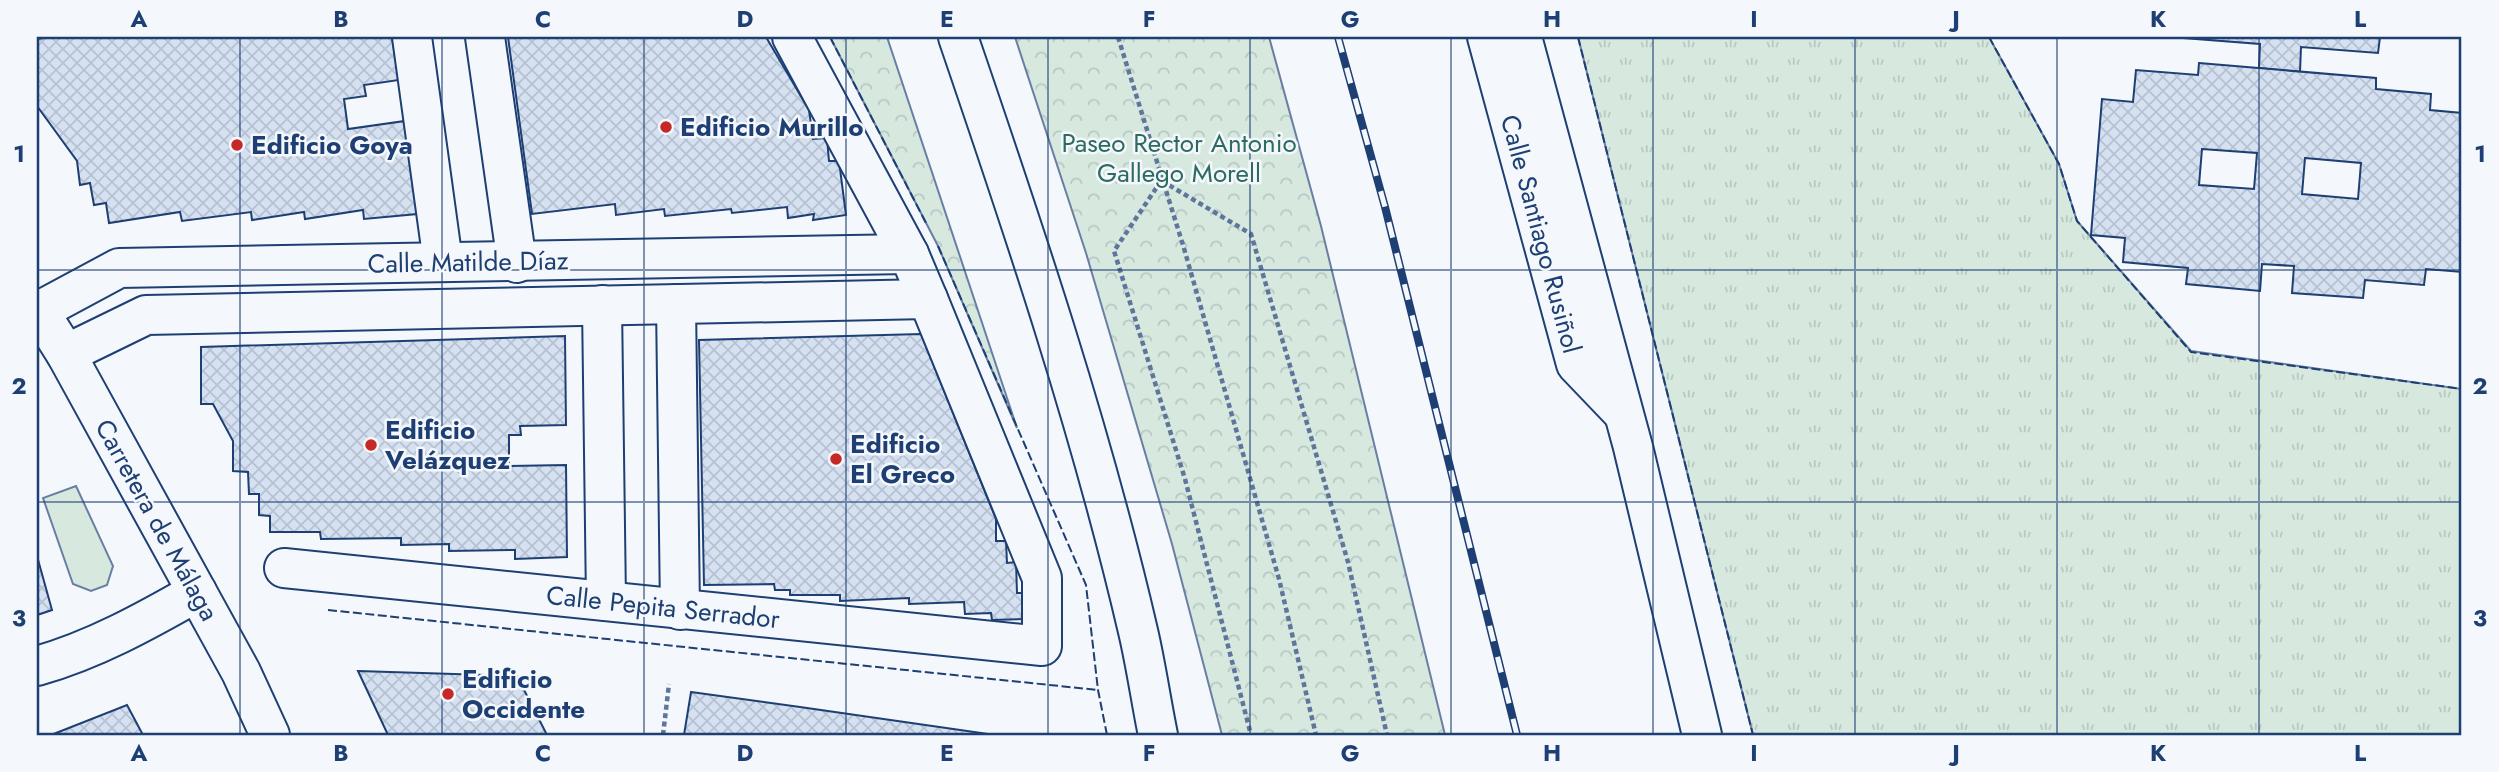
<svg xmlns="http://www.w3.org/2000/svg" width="2499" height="772" font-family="Jost,sans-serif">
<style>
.grass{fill:url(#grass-tufts);stroke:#687fa3;stroke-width:2}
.park{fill:url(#park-crowns);stroke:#687fa3;stroke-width:2}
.garden{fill:#d7e8df;stroke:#687fa3;stroke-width:2}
.building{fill:url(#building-cross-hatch);stroke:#1d3f73;stroke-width:2;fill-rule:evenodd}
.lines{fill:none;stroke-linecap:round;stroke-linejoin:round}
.minor-casing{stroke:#1d3f73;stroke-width:42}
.major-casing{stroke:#1d3f73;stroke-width:42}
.path{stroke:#5e769c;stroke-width:4.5;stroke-dasharray:5 3.5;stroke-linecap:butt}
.minor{stroke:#f4f7fb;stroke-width:38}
.major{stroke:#f4f7fb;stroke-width:38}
.rail-casing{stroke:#1d3f73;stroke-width:8}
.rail{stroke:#f4f7fb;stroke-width:5;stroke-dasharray:16;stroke-linecap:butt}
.fence{stroke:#1d3f73;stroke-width:2;stroke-dasharray:9 3.5;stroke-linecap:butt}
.grid{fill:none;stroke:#1d3f73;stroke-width:2;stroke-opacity:0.55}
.poi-dot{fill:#c62828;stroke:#f4f7fb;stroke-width:2.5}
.labels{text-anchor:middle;stroke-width:5;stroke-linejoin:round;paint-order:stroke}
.poi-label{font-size:26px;font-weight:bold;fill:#1d3f73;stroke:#f4f7fb;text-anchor:start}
.park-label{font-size:26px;fill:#2c6c60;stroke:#f4f7fb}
.street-label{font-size:26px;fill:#1d3f73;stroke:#f4f7fb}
.neatline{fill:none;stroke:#1d3f73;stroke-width:2.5}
.grid-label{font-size:23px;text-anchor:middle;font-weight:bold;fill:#1d3f73}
</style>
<defs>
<pattern id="grass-tufts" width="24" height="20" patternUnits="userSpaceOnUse" patternTransform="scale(1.75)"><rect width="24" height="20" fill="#d7e8df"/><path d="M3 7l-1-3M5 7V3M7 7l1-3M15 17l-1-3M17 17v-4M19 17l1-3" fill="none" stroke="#b8c8c3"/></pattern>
<pattern id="park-crowns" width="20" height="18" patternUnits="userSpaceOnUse" patternTransform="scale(1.75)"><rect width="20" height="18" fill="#d7e8df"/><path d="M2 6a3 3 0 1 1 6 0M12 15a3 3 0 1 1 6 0" fill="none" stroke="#b8c8c3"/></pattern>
<pattern id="building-cross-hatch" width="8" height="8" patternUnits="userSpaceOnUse" patternTransform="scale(1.75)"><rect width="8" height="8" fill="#d5e0f0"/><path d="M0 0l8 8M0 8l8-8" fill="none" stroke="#b6c1d1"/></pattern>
</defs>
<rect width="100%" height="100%" fill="#f4f7fb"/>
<path class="grass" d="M1578,37H1989L2059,164L2077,221L2191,351L2462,389V735H1753Z"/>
<g class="park">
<path d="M830,37H887L1017,428L938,246Z"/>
<path d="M1015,37H1269L1321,226L1445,735H1222L1172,544L1086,253Z"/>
</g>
<path class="garden" d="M76,486L113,566L107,585L91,591L73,584L43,498Z"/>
<g class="building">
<path d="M52,37H392L399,80L364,85L366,96L344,99L348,129L405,121L417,214L364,219L363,210L305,219L304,212L252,220L251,212L182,221L180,212L109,223L106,203L94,205L90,183L80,185L77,161L37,106V39Z"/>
<path d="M508,37H766L809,110L813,139L827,138L829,161H839L846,215L813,220L814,214L788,218L787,207L732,213L731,209L665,216L664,209L616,215L615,204L532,214Z"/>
<path d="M2170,37H2380L2378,53L2301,47L2300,72L2259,68L2260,44Z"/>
<path d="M2199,63L2376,78V89L2431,94L2430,110L2462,113V272L2426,269L2424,285L2365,280L2363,298L2292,293L2294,266L2262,264L2260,291L2186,284L2188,268L2123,262L2125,238L2091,235L2102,99L2133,102L2136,70L2198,75ZM2202,149L2257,153L2254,189L2199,185ZM2305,158L2361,163L2358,199L2302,194Z"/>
<path d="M921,334L996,519V541H1006L1007,563L1016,562L1017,593H1025V619L992,620L991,613L965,614L964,602L909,604V598L840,601V595H790V590H775L774,584L704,585L699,340Z"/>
<path d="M565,336L566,425L520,426L521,435H509V466L566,465L567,557L515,559V550L449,551V544L401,545V538L321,539L320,532H270V516L259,515V494H249L248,472L233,471V441L213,404H201V347Z"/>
<path d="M37,556L52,610L37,615Z"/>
<path d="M358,671L517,676L547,735H388Z"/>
<path d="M691,692L800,707L995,735H684Z"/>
<path d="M127,705L143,735H51Z"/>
</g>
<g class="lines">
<defs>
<g id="minor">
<path d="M412,37L443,262"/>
<path d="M485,37L517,263"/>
<path d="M1487,37L1576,364L1621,411"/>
<path d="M1522,37L1633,447L1702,735"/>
<path d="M676,304L680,610"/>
<path d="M602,305L606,601"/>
<path d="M39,311L119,268L909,254"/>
<path d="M66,354L146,315L928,299"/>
<path d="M284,568L1042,646V578L928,299L909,254L792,37"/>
<path d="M37,666C94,650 146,621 197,592"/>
</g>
<g id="major">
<path d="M958,37C1025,233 1091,429 1138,631C1146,665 1151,701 1158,735"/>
<path d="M37,308L66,354L241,672L270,735"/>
</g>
</defs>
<use href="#minor" class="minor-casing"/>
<use href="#major" class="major-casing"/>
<g class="path">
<path d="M1118,37L1183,245L1279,579L1316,735"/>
<path d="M1161,181L1114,251L1185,479L1251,735"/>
<path d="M1162,181L1251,234L1348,562L1387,735"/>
<path d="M663,735L669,684"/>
</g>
<use href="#minor" class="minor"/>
<use href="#major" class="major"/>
<defs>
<path id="rail" d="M1338,37L1385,207L1517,735"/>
</defs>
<use href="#rail" class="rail-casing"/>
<use href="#rail" class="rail"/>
<g class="fence">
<path d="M830,37L926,223"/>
<path d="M1578,37L1753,735"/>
<path d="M1989,37L2059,164L2077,221L2191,352L2462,389"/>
<path d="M938,246L1086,585L1098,690L1107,735"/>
<path d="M328,610L1098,690"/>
</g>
</g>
<path class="grid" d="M240,37V735M442,37V735M644,37V735M846,37V735M1048,37V735M1250,37V735M1451,37V735M1653,37V735M1855,37V735M2057,37V735M2259,37V735M37,270H2462M37,502H2462"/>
<g class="poi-dot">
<circle cx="666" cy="127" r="7"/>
<circle cx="237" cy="145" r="7"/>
<circle cx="371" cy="445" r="7"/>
<circle cx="836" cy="459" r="7"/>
<circle cx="448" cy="694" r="7"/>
</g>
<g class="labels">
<g class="poi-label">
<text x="680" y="136">Edificio Murillo</text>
<text x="251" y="154">Edificio Goya</text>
<text x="385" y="439">Edificio<tspan x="385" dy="30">Velázquez</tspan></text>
<text x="850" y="453">Edificio<tspan x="850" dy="30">El Greco</tspan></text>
<text x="462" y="688">Edificio<tspan x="462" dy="30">Occidente</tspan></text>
</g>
<g class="park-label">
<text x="1179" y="152">Paseo Rector Antonio<tspan x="1179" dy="30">Gallego Morell</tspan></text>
</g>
<g class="street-label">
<text transform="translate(1541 234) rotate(75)" y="9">Calle Santiago Rusiñol</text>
<text transform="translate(468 262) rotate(-1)" y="9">Calle Matilde Díaz</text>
<text transform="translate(157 520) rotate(61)" y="9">Carretera de Málaga</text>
<text transform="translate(663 607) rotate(6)" y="9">Calle Pepita Serrador</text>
</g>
</g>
<rect width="2499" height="772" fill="none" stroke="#f4f7fb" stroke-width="77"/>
<rect x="38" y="38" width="2422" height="696" class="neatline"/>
<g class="grid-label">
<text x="139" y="27">A</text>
<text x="341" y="27">B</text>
<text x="543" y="27">C</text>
<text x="745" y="27">D</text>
<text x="947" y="27">E</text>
<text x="1149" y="27">F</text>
<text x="1350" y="27">G</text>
<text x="1552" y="27">H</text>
<text x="1754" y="27">I</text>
<text x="1956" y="27">J</text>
<text x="2158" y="27">K</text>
<text x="2360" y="27">L</text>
<text x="19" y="162">1</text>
<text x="2480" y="162">1</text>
<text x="19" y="394">2</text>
<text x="2480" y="394">2</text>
<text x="19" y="626">3</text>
<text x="2480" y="626">3</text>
<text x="139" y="761">A</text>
<text x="341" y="761">B</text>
<text x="543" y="761">C</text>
<text x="745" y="761">D</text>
<text x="947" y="761">E</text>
<text x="1149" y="761">F</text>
<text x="1350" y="761">G</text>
<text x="1552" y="761">H</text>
<text x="1754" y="761">I</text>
<text x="1956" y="761">J</text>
<text x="2158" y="761">K</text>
<text x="2360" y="761">L</text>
</g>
</svg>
